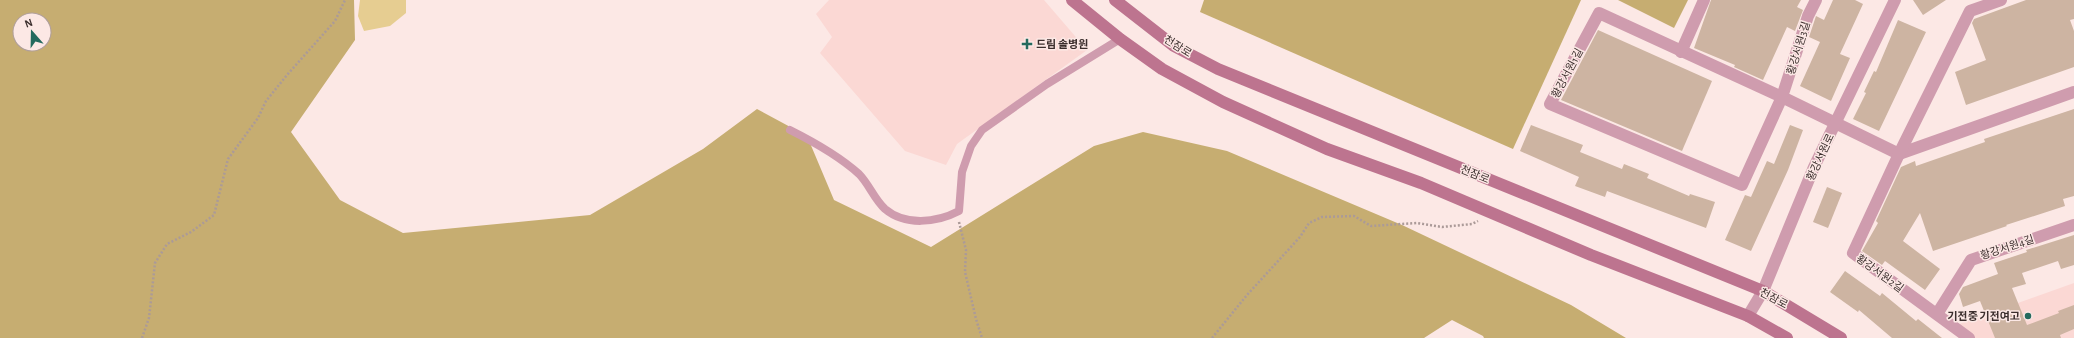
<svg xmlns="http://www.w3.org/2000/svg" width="2074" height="338" font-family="'Alegreya Sans','Noto Sans KR',sans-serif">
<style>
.built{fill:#fbd8d4}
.green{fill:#e6cd91}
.forest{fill:#c6ad71;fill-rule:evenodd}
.building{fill:#cdb4a2}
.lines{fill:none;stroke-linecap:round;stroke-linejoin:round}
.path{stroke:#ab9a98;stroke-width:2.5;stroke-dasharray:2 2;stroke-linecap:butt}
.lane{stroke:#cf9cae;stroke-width:8}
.street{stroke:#cf9cae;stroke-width:12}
.secondary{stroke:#bd748f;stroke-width:12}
.poi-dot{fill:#246a5e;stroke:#fce8e5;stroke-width:1.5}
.labels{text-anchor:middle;stroke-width:3;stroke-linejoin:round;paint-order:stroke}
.poi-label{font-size:11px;font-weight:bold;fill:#3b2e2d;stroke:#fce8e5;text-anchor:start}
.street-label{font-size:11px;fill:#3b2e2d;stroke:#fce8e5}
</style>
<rect width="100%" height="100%" fill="#fce8e5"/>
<g class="built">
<path d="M829,0H1044L1087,50L957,144L946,165L905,151L820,53L832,37L816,14Z"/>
<path d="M2074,283V338H1959L1948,328Z"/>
</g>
<path class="green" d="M360,0H406V13L390,26L364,31L358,16Z"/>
<g class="forest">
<path d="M0,0H354L355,40L291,132L340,200L403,233L590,215L703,149L757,109L807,136L834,200L931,247L1094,146L1143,132L1227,151L1402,225L1571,305L1626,338H1484L1483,336L1452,320L1424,338H0ZM20,20H44V44H20Z"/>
<path d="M1204,0H1581L1513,149L1200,12Z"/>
<path d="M1618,0H1688L1674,28Z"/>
</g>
<g class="building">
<path d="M1711,0H1801L1797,7L1803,10L1795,31L1787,27L1763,80L1734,67L1735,65L1694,48Z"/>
<path d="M1833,0H1855L1863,4L1840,54L1850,58L1831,101L1800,86L1820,42L1809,37L1816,16L1824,20Z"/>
<path d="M1913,0H1946L1923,15Z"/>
<path d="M2026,0H2074V19L2070,20L2074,31V67L1966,105L1955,72L1986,60L1972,23L1974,19Z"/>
<path d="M1898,20L1926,32L1879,131L1853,119L1866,93L1864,92L1874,71L1876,72Z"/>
<path d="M1598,30L1712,81L1682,151L1561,100Z"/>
<path d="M2074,109V196L2063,199L2065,206L2006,225L2007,226L1933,251L1920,213L1903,241L1940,269L1925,290L1885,261L1882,265L1862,251L1878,223L1876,221L1901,167L1915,161L1916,166L1985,142L1984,139Z"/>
<path d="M1531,125L1583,145L1580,152L1622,169L1624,164L1649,174L1647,178L1689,196L1690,194L1715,202L1706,228L1607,191L1605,197L1575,186L1579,177L1520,151Z"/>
<path d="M1790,125L1803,130L1788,170L1751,251L1725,240L1745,195L1751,197L1767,161L1774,164Z"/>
<path d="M1827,187L1842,193L1828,228L1813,222Z"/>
<path d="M2074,235V265L2061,269L2058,261L2022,273L2026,284L2012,288L2027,325L2059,313L2058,311L2074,305V329L2060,335L2061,338H1995L1980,301L1963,307L1959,294L1963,287L1998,274L1994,263L2027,252L2026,250Z"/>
<path d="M1845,271L1880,296L1882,293L1916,321L1918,319L1942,338H1892L1859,310L1858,312L1830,292Z"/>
</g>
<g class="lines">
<g class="path">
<path d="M959,222L966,250L965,272L976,319L982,338"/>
<path d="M142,338L149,318L155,263L167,244L191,232L214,215L228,159L258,118L266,101L287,75L335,21L345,0"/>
<path d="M1212,338L1247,295L1300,237L1309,223L1322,217L1354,216L1371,226L1417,223L1442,227L1472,224L1478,221"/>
</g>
<path class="lane" d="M790,130C814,142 839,156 859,174C869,184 874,199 885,209C905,226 936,223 959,211L962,172L971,146L982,130L1047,84L1120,39"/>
<g class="street">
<path d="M1816,0L1808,16L1782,97L1742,185L1550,104L1599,13L1782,97L1899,154L2074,92"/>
<path d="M1681,52L1704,0"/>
<path d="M1937,314L1971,260L2074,225"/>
<path d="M1748,316L1763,291L1814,167L1895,0"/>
<path d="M1969,338L1853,253L1899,154L1970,11L2001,0"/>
</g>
<g class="secondary">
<path d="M1072,0L1120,39L1162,69L1223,102L1327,149L1421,183L1591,255L1748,316L1787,338"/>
<path d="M1115,0L1174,46L1218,69L1763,291L1841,338"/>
</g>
</g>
<g class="poi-dot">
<path d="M1025 38h4v4h4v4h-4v4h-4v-4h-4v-4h4z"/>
<circle cx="2028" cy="316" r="4"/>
</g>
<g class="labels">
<g class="poi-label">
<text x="1036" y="48">드림 솔병원</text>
<text x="2020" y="320" text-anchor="end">기전중 기전여고</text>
</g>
<g class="street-label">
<text transform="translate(1178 46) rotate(32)" y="4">천잠로</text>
<text transform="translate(1798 48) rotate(-73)" y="4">황강서원3길</text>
<text transform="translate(1567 73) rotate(-62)" y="4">황강서원1길</text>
<text transform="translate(1820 157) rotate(-65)" y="4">황강서원로</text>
<text transform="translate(1475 174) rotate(22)" y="4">천잠로</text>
<text transform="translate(2007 247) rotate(-18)" y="4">황강서원4길</text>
<text transform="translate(1880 273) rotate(36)" y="4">황강서원2길</text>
<text transform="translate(1774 298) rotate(28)" y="4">천잠로</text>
</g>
</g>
<g transform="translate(32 32) rotate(340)"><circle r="19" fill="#fce8e5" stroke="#af9e9b"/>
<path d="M0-3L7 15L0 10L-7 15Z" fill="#246a5e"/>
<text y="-6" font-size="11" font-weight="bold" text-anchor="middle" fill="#3b2e2d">N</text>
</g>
</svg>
